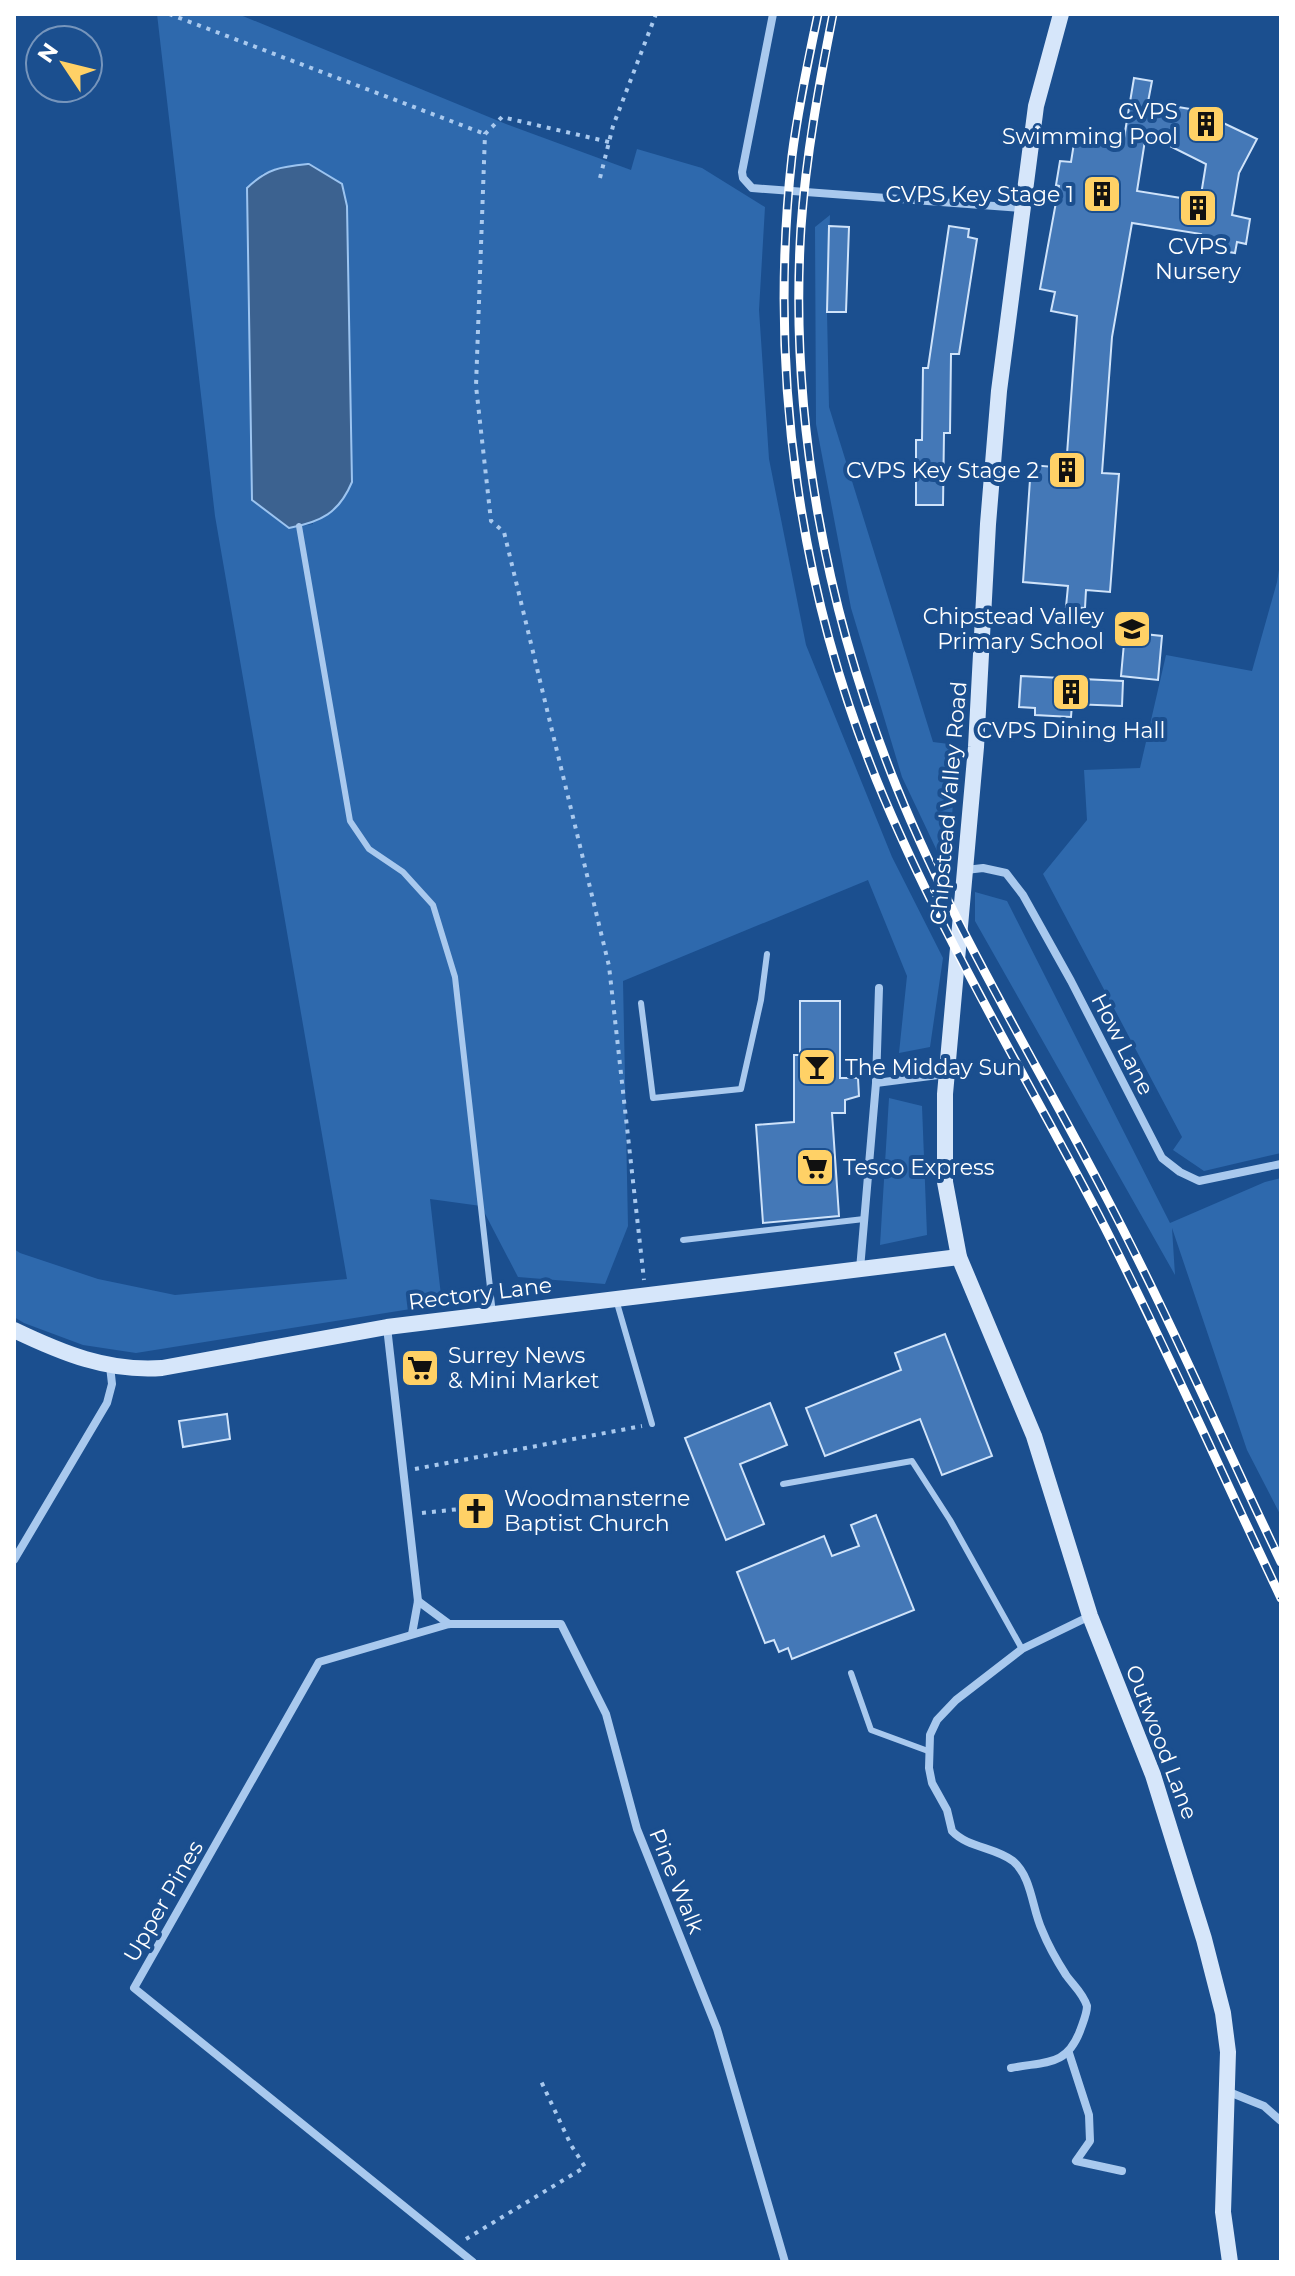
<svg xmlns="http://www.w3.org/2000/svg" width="1295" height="2276" font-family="Montserrat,sans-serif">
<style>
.green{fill:#2e69ad;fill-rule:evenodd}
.water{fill:#3c6290;stroke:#9cc4f0;stroke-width:2}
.building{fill:#4478b7;stroke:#cfe3fa;stroke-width:2;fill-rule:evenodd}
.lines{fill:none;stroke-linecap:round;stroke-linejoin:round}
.path{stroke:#a9c9ee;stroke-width:4;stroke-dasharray:4 6;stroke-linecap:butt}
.service{stroke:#a9c9ee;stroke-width:6}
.minor{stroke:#a9c9ee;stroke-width:8}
.secondary{stroke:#d6e6fa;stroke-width:16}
.rail-casing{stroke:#fff;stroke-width:9}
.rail{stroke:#1b4f8f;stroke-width:6;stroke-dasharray:18;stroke-linecap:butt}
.labels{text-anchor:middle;stroke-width:8;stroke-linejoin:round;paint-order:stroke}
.poi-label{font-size:22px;fill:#fff;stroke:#1b4f8f;text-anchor:end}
.street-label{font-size:22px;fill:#fff;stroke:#1b4f8f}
</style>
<rect width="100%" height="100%" fill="#1b4f8f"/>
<g class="green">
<path d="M157,14H238L506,124L631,170L637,149L702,168L765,207L759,310L769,459L806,645L892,857L943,958L930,1047L899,1053L907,976L868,880L623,981L628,1226L605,1284L518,1277L481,1206L430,1199L442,1304L136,1353L83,1345L24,1323L14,1317V1249L20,1253L98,1279L175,1295L347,1279L215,516ZM309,164L321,172L313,524L289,528L262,174L277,168Z"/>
<path d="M830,215L827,312L829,407L933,742L957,745L948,874L902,777L851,608L816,424L815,227Z"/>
<path d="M1281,557V1153L1204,1171L1173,1150L1182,1137L1043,874L1087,820L1084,770L1140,768L1166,655L1252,671L1277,582Z"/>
<path d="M975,892L1007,901L1170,1223L1265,1182L1281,1178V1516L1247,1450L1172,1228L1175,1275L975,921Z"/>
<path d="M889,1098L922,1106L927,1235L880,1245Z"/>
</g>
<path class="water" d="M309,164L342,184L347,206L352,482C339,513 321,522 289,528L252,500L247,188C268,168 280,167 309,164Z"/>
<g class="building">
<path d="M1134,78L1152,81L1148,102L1196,110L1257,139L1239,173L1232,215L1250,219L1246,244L1237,242L1235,253L1198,247L1201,234L1132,223L1112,337L1102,473L1119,474L1110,592L1086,590L1085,608L1066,607L1068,586L1023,582L1031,465L1066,468L1077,316L1051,311L1055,292L1040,289L1059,186L1056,185L1060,161L1071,162L1075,137L1123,144ZM1146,134L1206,164L1200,201L1137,191Z"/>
<path d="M829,226L849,227L846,312H827Z"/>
<path d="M949,226L969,229L968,237L977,239L959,354H951L950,433H944L943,505H916V440H922L923,368H928Z"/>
<path d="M1125,632L1162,636L1158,680L1121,676Z"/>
<path d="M1021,676L1123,681L1122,706L1072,704L1071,717L1035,715V708L1019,707Z"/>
<path d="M800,1001H840V1078H858L859,1096L845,1100V1113H832L839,1216L763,1223L756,1125L794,1122V1055H800Z"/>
<path d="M945,1334L992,1456L942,1475L920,1419L825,1456L806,1408L901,1370L895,1353Z"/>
<path d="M770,1403L787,1445L740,1464L764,1524L726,1540L685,1438Z"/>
<path d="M227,1414L230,1439L183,1447L179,1421Z"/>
<path d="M876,1515L914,1610L792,1659L788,1648L779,1652L774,1640L765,1643L737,1572L824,1536L832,1556L859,1546L851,1525Z"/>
</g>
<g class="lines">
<g class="path">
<path d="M169,14L485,134"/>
<path d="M609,142L502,117L485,134L476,386L491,521L504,532L609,966L644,1280"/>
<path d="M600,178L613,126L656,14"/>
<path d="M415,1469L642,1426"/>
<path d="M422,1513L460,1509"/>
<path d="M466,2239L585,2167L571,2145L540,2079"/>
</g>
<g class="service">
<path d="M299,526L350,821L369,849L403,872L433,905L455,977L493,1314"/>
<path d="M641,1003L653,1098L741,1089L761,1000L767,954"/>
<path d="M683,1240L864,1219"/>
<path d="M617,1303L652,1424"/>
<path d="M783,1484L912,1461L950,1520L1022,1649"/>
<path d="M851,1673L871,1730L928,1751"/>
</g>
<g class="minor">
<path d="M773,14L742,172L743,178L752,188L1022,208"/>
<path d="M966,870L983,868L1006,873L1023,895L1071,981L1162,1158L1180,1172L1199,1181L1281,1164"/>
<path d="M876,1083L946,1074"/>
<path d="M860,1269L876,1083L879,988"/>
<path d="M387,1327L418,1601L412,1634"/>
<path d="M14,1560L107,1403L112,1384L110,1366"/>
<path d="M418,1601L449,1624"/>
<path d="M1069,2053L1089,2115L1090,2141L1076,2161L1122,2171"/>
<path d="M1011,2068C1046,2061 1066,2067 1080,2031C1083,2022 1087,2014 1087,2006C1083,1993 1073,1985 1066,1975C1057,1961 1048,1945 1042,1930C1032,1909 1032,1877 1013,1861C995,1847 968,1848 952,1831L947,1810L932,1783L929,1768L930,1735L937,1720L956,1700L1022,1649L1090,1616"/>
<path d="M1229,2092L1264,2106L1281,2121"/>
<path d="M473,2262L134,1988L319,1662L449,1624H561L606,1714L637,1829L717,2029L785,2262"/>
</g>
<g class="secondary">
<path d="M1061,14L1036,106L999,391L988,524L976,747L945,1094V1182L959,1257L1034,1436L1090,1616L1153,1775L1204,1939L1223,2013L1228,2052L1223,2212L1230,2262"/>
<path d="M14,1330C62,1353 108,1372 162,1368L387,1327L959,1257"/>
</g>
<defs>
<g id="rail">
<path d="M818,14C808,61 798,108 792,156C768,372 799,598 884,798C945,942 1026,1076 1098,1214C1163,1340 1220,1470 1281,1598"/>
<path d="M833,14C819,85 806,155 801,227C789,418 826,612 897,788C953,926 1032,1055 1101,1187C1166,1310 1221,1437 1281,1562"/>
</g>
</defs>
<use href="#rail" class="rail-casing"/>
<use href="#rail" class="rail"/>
</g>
<defs>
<symbol id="building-square" viewBox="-11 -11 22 22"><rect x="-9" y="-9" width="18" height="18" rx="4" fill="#ffd166" stroke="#1b4f8f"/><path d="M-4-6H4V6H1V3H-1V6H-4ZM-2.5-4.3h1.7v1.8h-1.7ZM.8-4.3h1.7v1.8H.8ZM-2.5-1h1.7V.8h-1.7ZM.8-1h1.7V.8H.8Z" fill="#111"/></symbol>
<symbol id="school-square" viewBox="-11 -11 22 22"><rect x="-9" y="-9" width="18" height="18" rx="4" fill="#ffd166" stroke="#1b4f8f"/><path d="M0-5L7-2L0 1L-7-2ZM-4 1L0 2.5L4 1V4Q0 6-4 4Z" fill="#111"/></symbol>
<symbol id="bar-square" viewBox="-11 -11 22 22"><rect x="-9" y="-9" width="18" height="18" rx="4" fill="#ffd166" stroke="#1b4f8f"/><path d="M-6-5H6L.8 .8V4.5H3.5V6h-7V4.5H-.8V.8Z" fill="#111"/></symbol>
<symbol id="supermarket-square" viewBox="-11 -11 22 22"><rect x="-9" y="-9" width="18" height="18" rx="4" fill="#ffd166" stroke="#1b4f8f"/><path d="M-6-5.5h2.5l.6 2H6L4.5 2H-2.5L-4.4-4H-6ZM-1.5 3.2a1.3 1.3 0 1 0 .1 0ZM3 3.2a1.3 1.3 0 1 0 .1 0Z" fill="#111"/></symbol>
<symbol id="church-square" viewBox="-11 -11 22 22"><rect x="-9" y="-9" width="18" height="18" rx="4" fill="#ffd166" stroke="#1b4f8f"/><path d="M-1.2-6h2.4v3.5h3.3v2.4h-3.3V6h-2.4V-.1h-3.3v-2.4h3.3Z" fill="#111"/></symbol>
</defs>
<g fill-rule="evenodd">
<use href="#building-square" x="1184" y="102" width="44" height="44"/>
<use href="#building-square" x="1080" y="172" width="44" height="44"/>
<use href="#building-square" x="1176" y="186" width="44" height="44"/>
<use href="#building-square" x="1045" y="448" width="44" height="44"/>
<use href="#school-square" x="1110" y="607" width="44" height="44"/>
<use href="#building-square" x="1049" y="670" width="44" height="44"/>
<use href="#bar-square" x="795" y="1045" width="44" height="44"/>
<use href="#supermarket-square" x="793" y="1145" width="44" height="44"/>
<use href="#supermarket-square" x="398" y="1346" width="44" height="44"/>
<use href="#church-square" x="454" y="1489" width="44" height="44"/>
</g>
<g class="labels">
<g class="poi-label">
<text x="1178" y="119">CVPS<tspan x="1178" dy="25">Swimming Pool</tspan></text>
<text x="1074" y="202">CVPS Key Stage 1</text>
<text x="1198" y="254" text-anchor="middle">CVPS<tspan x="1198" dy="25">Nursery</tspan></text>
<text x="1039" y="478">CVPS Key Stage 2</text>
<text x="1104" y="624">Chipstead Valley<tspan x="1104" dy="25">Primary School</tspan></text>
<text x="1071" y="738" text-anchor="middle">CVPS Dining Hall</text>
<text x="845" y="1075" text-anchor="start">The Midday Sun</text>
<text x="843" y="1175" text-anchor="start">Tesco Express</text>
<text x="448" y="1363" text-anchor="start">Surrey News<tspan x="448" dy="25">&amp; Mini Market</tspan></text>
<text x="504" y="1506" text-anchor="start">Woodmansterne<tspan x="504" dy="25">Baptist Church</tspan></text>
</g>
<g class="street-label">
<text transform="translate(948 803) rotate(-85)" y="8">Chipstead Valley Road</text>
<text transform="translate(1123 1044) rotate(63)" y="8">How Lane</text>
<text transform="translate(480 1293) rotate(-7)" y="8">Rectory Lane</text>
<text transform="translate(1162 1742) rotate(69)" y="8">Outwood Lane</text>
<text transform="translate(677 1881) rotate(68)" y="8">Pine Walk</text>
<text transform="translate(163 1901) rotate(-60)" y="8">Upper Pines</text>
</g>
</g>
<rect width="1295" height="2276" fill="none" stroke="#ffffff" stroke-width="32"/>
<g transform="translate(64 64) rotate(305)"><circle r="38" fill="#1b4f8f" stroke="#7695bc" stroke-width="2"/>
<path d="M0-6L14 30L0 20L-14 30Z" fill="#ffd166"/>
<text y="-12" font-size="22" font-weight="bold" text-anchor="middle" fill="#ffffff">N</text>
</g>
</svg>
